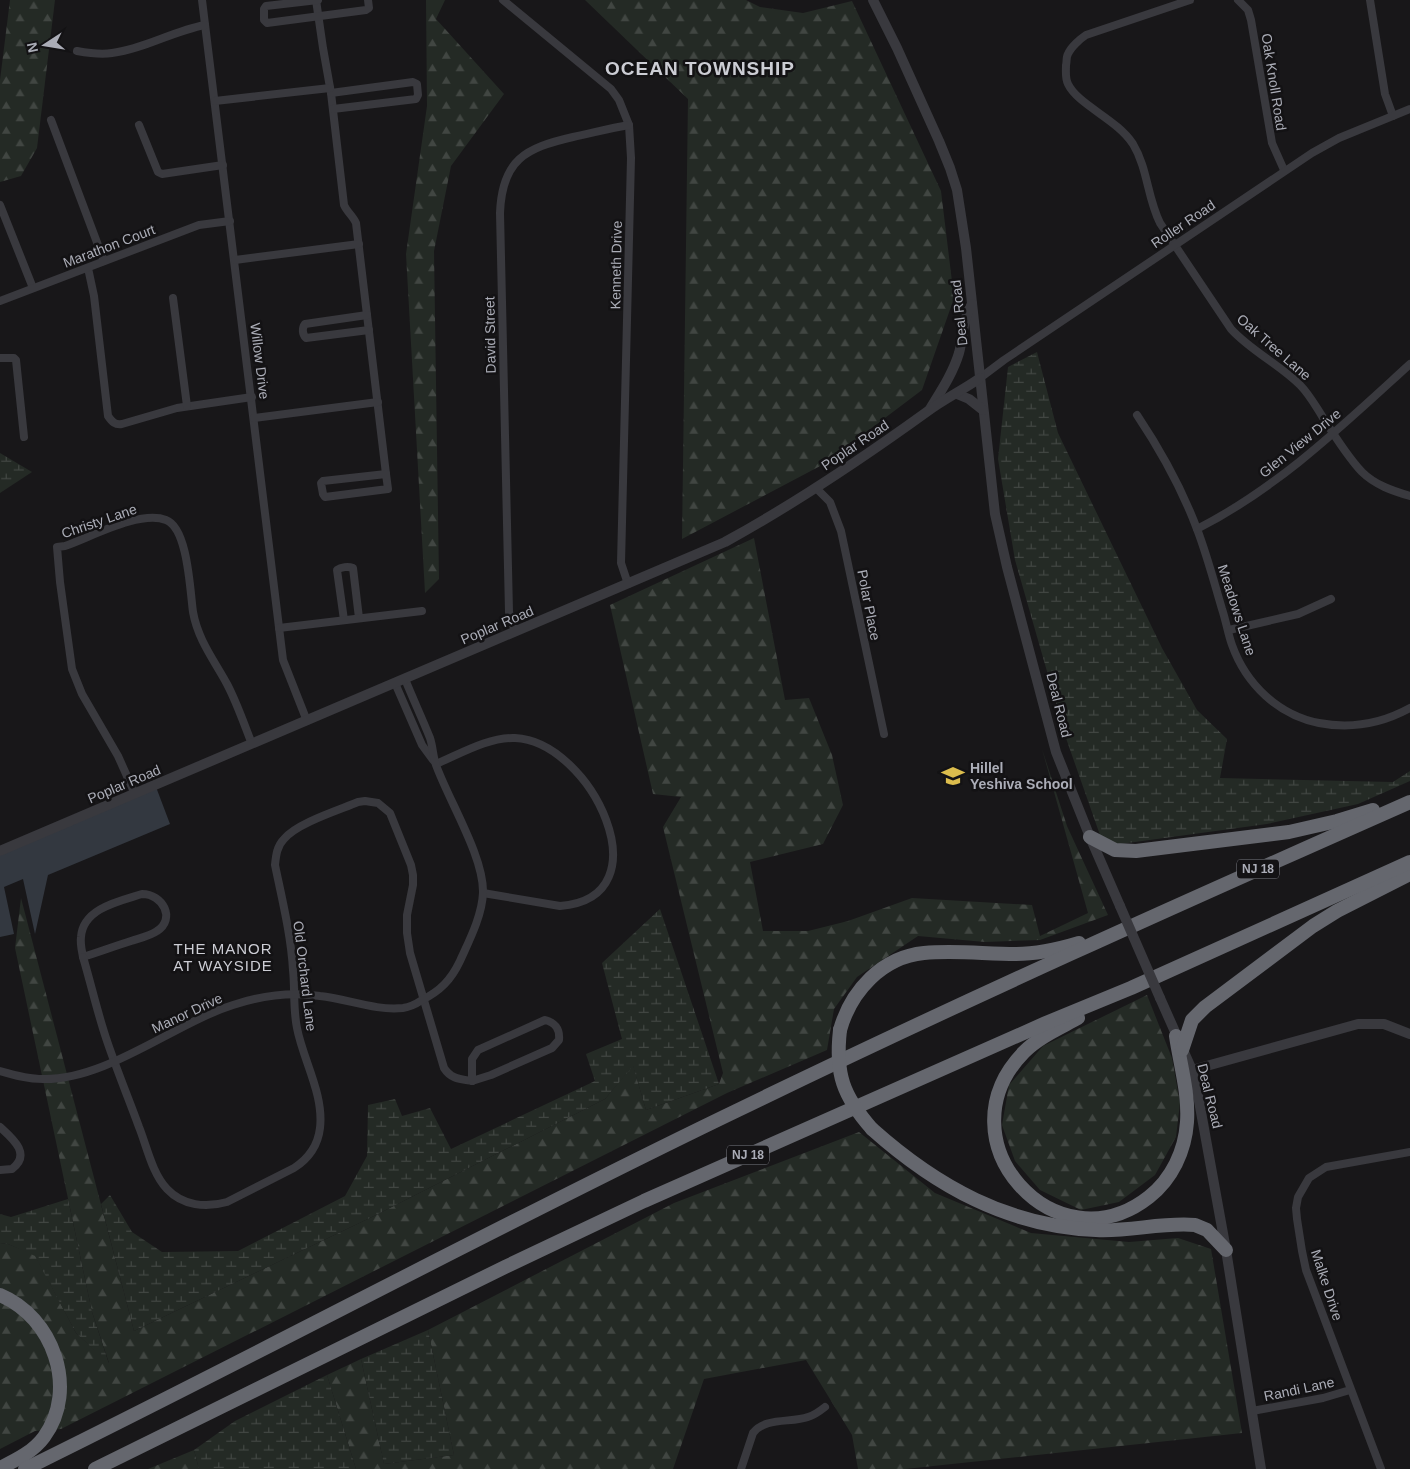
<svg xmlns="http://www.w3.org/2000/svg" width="1410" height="1469" font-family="Arial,sans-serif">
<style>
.forest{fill:url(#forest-firs)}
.wetland{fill:url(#wetland-marsh)}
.water{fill:#333840}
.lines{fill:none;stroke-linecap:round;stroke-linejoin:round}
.minor{stroke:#39393e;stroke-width:8}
.tertiary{stroke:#39393e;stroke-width:10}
.motorway{stroke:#65676e;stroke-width:14}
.tertiary-bridge{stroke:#39393e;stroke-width:10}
.motorway-bridge{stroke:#65676e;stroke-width:14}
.labels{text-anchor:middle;stroke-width:5;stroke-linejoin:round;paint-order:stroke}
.shield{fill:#131214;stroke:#7d7e86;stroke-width:1}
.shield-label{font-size:12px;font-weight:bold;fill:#abadb7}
.street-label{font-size:14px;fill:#abadb7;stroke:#131214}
.poi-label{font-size:14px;font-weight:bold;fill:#abadb7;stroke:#131214;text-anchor:start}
.neighbourhood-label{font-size:15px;letter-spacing:1px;fill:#cccdd4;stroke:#131214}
.district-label{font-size:19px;font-weight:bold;letter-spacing:1px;fill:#cccdd4;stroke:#131214}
</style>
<defs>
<pattern id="forest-firs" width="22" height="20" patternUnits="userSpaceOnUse" patternTransform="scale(1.25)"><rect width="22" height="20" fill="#242a25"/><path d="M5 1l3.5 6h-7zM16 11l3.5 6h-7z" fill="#414642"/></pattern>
<pattern id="wetland-marsh" width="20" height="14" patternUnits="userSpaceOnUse" patternTransform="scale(1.25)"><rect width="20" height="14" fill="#242a25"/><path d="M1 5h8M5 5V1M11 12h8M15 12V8" fill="none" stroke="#414642"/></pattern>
</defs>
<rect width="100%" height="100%" fill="#181719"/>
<g class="forest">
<path d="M10,0H55L37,148L21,176L0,182V80Z"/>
<path d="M426,0H445L436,19L504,94L451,166L434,251L439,579L425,593L406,254L427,106Z"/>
<path d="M585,0H746L760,7L803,13L852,1L941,191L954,298L922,390L824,464L682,539L688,99Z"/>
<path d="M754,538L785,700L809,698L832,755L843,805L823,844L750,862L763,931H808L848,921L912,898L1032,905L1040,936L1088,913L1042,749L1067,826L1108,915L1040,940L985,942L918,936L857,977L834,1009L827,1050L727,1093L61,1429L35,1431L0,1449V1243L8,1244L35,1255L76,1333L109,1363L92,1312L15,948L21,898L134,1331L374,1216L605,1099L633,1065L646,1110L719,1084L723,1073L663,827L681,797L653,794L610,605Z"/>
<path d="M1147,995L1172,1058L1180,1103L1176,1137L1155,1175L1119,1202L1081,1210L1040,1190L1015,1161L1002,1125L1009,1085L1043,1046Z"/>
<path d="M859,1132L935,1193L1031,1233L1129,1242L1178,1238L1211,1249L1242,1433L905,1469H858L852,1435L806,1360L704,1379L673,1469H356L327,1375L361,1359L384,1464L454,1455L428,1330L674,1203Z"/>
<path d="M194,1450L199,1469H148Z"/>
</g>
<g class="wetland">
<path d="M1037,352L1058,433L1162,648L1197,710L1227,739L1220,778L1393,782L1410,771V781L1358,804L1267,824L1113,845L1101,838L1067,741L1015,560L998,459L1008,367Z"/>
<path d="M0,453L32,472L0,493Z"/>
<path d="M660,909L719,1084L646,1110L633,1066L605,1099L374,1216L134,1331L101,1204L110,1195L132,1232L162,1252L238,1251L345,1196L367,1156L368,1105L395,1099L402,1116L430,1108L451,1149L595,1081L586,1054L622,1039L602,963Z"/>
<path d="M68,1199L92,1312L109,1364L76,1333L35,1256L8,1244L0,1243V1214L11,1217Z"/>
<path d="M428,1330L454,1455L384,1464L361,1359Z"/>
<path d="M327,1375L356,1469H199L194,1450L235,1421Z"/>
</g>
<path class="water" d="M156,787L170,824L48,875L35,934L23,879L4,887L14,934L0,937V846Z"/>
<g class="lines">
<g class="minor">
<path d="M202,0L283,660L307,721"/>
<path d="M316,0L323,48L331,93L344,205C347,212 353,216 356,223L386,474"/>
<path d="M318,0L266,6L264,9V20L267,23L366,10L369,8L368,0"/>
<path d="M503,0L611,89L619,100L629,125L631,158L621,563L628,584"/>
<path d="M1190,0L1086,35C1080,39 1071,47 1068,54C1066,57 1067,62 1066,65C1066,72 1065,78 1068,84C1078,105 1117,119 1133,144C1148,169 1147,197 1160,223L1231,329C1251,351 1279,364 1300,385C1309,394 1315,405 1322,416C1334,435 1347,456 1362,472C1375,485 1393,491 1410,496"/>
<path d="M1238,0L1248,10L1251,20L1272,143L1284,170"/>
<path d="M1370,0L1385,94L1393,116"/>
<path d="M77,51C88,53 100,55 112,53C144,49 173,31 205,25"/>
<path d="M331,93L413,82L417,84L418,95L416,99L333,109"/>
<path d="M215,101L330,88"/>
<path d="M51,120L104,261"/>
<path d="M139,125L158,172L162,174L223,165"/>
<path d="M0,205L33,288"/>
<path d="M235,260L359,244"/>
<path d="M88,268L94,296L108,416C112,422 115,425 122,424L177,408L252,397"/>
<path d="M173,298L187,406"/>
<path d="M0,301L199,225L230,221"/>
<path d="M367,315L305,324C302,328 302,334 306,338L369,330"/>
<path d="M0,358H14L16,360L24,437"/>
<path d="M980,378L1004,360L1312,153L1339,138L1410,109"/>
<path d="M1137,415C1161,451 1182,489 1197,529C1207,555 1214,582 1222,609C1226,621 1228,634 1232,645C1246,684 1278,715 1319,723C1351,729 1381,724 1410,708"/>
<path d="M254,418L378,402"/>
<path d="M386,474L388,489L325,497L323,494L321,483L323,481Z"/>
<path d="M816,488L830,502L841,531L884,734"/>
<path d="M1197,529C1278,488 1343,425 1410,364"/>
<path d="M344,620L337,570C341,567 348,566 353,568L359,618"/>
<path d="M279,628L422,611"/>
<path d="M1229,630L1298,614L1331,599"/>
<path d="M515,631L509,612L500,213C502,160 525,148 573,137C592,133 611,128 629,125"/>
<path d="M395,683L422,745L433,760"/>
<path d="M436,764C460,754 488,737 515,738C591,741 667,898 560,906L483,893"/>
<path d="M135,794L118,756L82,694L72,669L60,582L57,547L65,546C91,537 140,510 166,520C188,528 190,591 193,612C198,640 214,660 227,684C237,703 244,724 252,744"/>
<path d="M142,894C163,894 176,919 157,931C150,936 140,938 131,941C115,946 99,952 83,957C82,951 80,944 81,937C83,908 120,901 142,894Z"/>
<path d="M83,957C91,984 97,1011 106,1038C116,1068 128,1097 139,1127C147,1147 152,1173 167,1189C183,1206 206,1208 227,1202L294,1168C308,1159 318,1145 320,1128C324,1094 303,1060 297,1028C293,1009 295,989 293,970C291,935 282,899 275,865C276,855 277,846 284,839C297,823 339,810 358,802L365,801L378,803L390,813L411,865L413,875V885L407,915V933L410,953L444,1068C451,1079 460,1079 472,1081"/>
<path d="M545,1020C556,1023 560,1029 559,1040L552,1048L491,1075L472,1081V1059L478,1050Z"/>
<path d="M0,1071C14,1075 28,1079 43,1079C107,1080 173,1024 233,1005C260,996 291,992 320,996C348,999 375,1011 403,1008C410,1007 416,1004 422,1000C440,991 451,980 460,961C469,941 482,916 483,893C484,857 449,801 436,765C433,757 433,747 430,738C422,718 413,699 405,679"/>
<path d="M0,1127C12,1138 32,1154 12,1169L0,1170"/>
<path d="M1252,1411L1323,1398L1350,1390"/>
<path d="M741,1469L753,1433C765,1417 791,1423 808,1417C815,1415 820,1411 825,1407"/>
<path d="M1381,1469L1306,1270L1302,1251L1297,1219L1296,1208L1298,1197L1309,1178L1326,1167L1410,1152"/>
</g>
<g class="tertiary">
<path d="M873,0L897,48L939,141L950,168L957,190L966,248L995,514L1007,567L1056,752L1090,837L1120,906"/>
<path d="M957,394L969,399L983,410"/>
<path d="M930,409C941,391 953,373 959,353C964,334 962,320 972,304"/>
<path d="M0,851L725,542C796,503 863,458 928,411C944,399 963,390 980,378"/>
<path d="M1160,998L1192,1070L1197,1090L1226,1250L1261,1469"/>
<path d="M1192,1070L1358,1024H1384L1410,1034"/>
</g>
<g class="motorway">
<path d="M1090,837L1115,850L1136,851L1289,832L1337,821L1373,810"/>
<path d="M1078,1018C1060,1028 1039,1037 1024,1052C938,1140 1056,1270 1149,1197C1172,1179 1185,1151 1187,1122C1189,1093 1180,1064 1176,1036"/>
<path d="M840,1030C851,991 882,957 924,953C955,950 985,954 1016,954C1037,954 1059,949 1079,943"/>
<path d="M1182,1050L1192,1020L1205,1007L1313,926L1337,911L1410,874"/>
<path d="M872,1129C937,1187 1008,1226 1096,1230C1129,1232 1162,1222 1195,1225L1207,1230L1226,1250"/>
<path d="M0,1295C53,1317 79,1389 44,1437C33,1452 16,1460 0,1468"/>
<path d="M25,1469C263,1352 497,1226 736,1111C958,1003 1184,902 1410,802"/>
<path d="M95,1469L505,1267L644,1201L1046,1023L1131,988L1410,862"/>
</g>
<path class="tertiary-bridge" d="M1120,906L1160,998"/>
<path class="motorway-bridge" d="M840,1030C835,1074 843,1096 872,1129"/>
</g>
<defs>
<symbol id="school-bare" viewBox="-9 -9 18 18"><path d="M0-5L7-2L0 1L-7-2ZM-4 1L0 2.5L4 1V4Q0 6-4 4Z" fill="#dcbd4d" stroke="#131214" stroke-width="2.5" paint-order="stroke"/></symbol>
</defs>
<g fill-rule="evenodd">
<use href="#school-bare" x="937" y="760" width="32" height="32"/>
</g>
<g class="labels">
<g class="shield">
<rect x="1237" y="859.5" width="42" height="19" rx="4"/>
<rect x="727" y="1145.5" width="42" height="19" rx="4"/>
</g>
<g class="shield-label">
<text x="1258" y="873">NJ 18</text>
<text x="748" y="1159">NJ 18</text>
</g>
<g class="street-label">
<text transform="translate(1274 82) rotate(81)" y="5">Oak Knoll Road</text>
<text transform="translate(1183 224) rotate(-34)" y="5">Roller Road</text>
<text transform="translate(109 246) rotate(-21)" y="5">Marathon Court</text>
<text transform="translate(616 265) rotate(-89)" y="5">Kenneth Drive</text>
<text transform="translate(959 313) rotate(-96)" y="5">Deal Road</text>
<text transform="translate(490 335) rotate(-91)" y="5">David Street</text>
<text transform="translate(1274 347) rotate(41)" y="5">Oak Tree Lane</text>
<text transform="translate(260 361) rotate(83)" y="5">Willow Drive</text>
<text transform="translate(1300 443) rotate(-39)" y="5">Glen View Drive</text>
<text transform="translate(855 445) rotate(-34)" y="5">Poplar Road</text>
<text transform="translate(99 521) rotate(-19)" y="5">Christy Lane</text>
<text transform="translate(869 605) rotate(79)" y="5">Polar Place</text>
<text transform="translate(1237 610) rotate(72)" y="5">Meadows Lane</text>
<text transform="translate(497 625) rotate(-23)" y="5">Poplar Road</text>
<text transform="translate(1059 705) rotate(76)" y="5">Deal Road</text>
<text transform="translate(124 784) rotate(-23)" y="5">Poplar Road</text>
<text transform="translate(305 976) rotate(83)" y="5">Old Orchard Lane</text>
<text transform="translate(187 1013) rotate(-25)" y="5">Manor Drive</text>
<text transform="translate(1210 1096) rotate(76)" y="5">Deal Road</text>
<text transform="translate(1327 1285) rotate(72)" y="5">Malke Drive</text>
<text transform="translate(1299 1389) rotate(-12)" y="5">Randi Lane</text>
</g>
<g class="poi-label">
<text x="970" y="773">Hillel<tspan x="970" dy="16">Yeshiva School</tspan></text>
</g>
<g class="neighbourhood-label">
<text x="223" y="954">THE MANOR<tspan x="223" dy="17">AT WAYSIDE</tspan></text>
</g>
<g class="district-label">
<text x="700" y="75">OCEAN TOWNSHIP</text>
</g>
</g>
<g transform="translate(45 45) rotate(258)" stroke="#131214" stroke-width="4" paint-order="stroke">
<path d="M0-4L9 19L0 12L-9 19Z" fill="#abadb7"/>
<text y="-8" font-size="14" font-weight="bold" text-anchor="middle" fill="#abadb7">N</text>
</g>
</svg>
